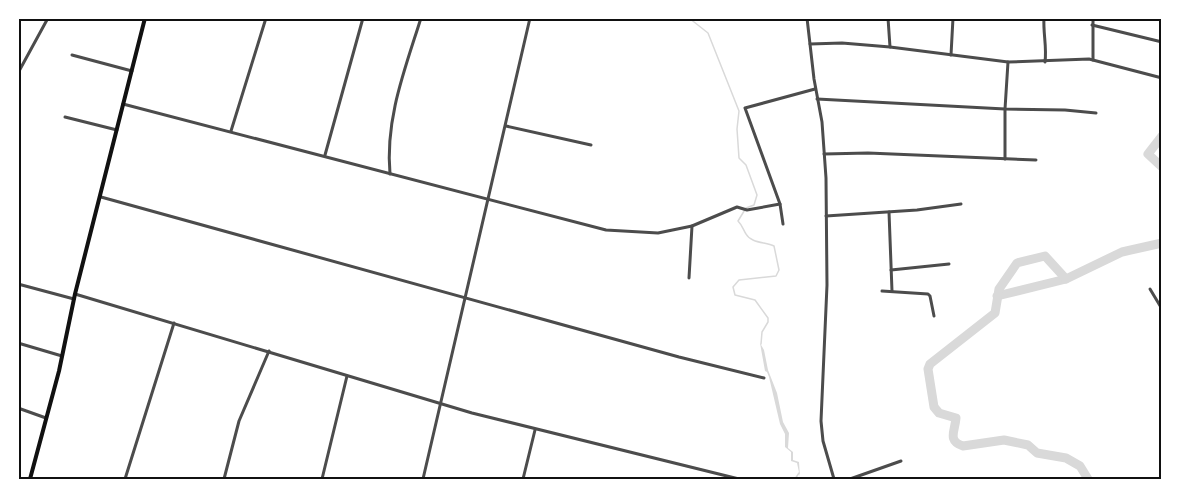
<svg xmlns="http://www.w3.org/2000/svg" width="1180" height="497" font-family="'Varela Round',sans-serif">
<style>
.water{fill:#d9d9d9}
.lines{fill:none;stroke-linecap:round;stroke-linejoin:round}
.stream{stroke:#d9d9d9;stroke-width:1.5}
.river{stroke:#d9d9d9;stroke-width:9}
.minor{stroke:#4c4c4c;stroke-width:3}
.secondary{stroke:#111;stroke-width:4}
.neatline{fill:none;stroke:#111;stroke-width:2}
</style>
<rect width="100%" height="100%" fill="#fff"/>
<path class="water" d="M760,343L764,350L768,370L777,393L783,422L789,433L788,448L793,452V460L799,462L800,477L797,463L791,461V452L785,447V434L780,424L769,377L767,372L765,371Z"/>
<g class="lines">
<g class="stream">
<path d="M689,18L708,33L739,111L737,129L739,158L746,165L757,195L754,205L746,208L738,221C742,225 743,229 746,234C751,243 765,242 774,246L779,270L776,276L739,280L733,287L735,295L755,300L768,318V322L762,332L761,344"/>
<path d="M795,479L799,473"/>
</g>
<g class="river">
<path d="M1162,136L1148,154L1162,167"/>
<path d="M997,296L1066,279"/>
<path d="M1088,479L1080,466L1066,458L1037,453L1028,445L1004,440L963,446C947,441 955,431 956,418L939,413L934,407L928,369L930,364L995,313L999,289L1017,263L1045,256L1066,279L1122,252L1162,243"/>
</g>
<g class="minor">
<path d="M807,18L814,79L822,122L826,178L827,285L821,421L823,441L834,479"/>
<path d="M888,18L890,47"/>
<path d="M1044,18C1043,33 1047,47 1045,62"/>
<path d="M1093,18V60"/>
<path d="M1092,25L1162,42"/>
<path d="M810,44L842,43L890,47L1008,62L1089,59L1162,78"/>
<path d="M72,55L132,71"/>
<path d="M951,55L953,18"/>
<path d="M18,73L48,18"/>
<path d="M817,99L1005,109L1065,110L1096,113"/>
<path d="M123,104L606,230L658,233L692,226L737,207L747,210L780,204"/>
<path d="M65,117L117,130"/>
<path d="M506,126L591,145"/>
<path d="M231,131L266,18"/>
<path d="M824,154L868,153L1036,160"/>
<path d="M325,155L363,18"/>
<path d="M1005,159V109L1008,62"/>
<path d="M390,174C385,119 405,69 421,18"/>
<path d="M101,197L679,357L764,378"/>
<path d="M889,212L892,291"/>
<path d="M826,216L917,210L961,204"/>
<path d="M783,224L780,204L745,108L815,89"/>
<path d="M891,270L949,264"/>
<path d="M689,278L692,226"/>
<path d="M18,284L74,299"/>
<path d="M1150,289L1162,309"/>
<path d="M882,291L928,294L930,296L934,316"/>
<path d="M75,294L472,413L739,479"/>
<path d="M18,343L62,356"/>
<path d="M18,408L46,418"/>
<path d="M125,479L174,323"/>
<path d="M224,479L239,421L269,351"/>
<path d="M322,479L347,376"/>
<path d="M423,479L530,18"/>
<path d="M523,479L535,430"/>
<path d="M850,479L901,461"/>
</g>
<path class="secondary" d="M30,479L59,371L75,294L145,18"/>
</g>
<rect width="1180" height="497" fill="none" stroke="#ffffff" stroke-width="39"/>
<rect x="20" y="20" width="1140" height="458" class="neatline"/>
</svg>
